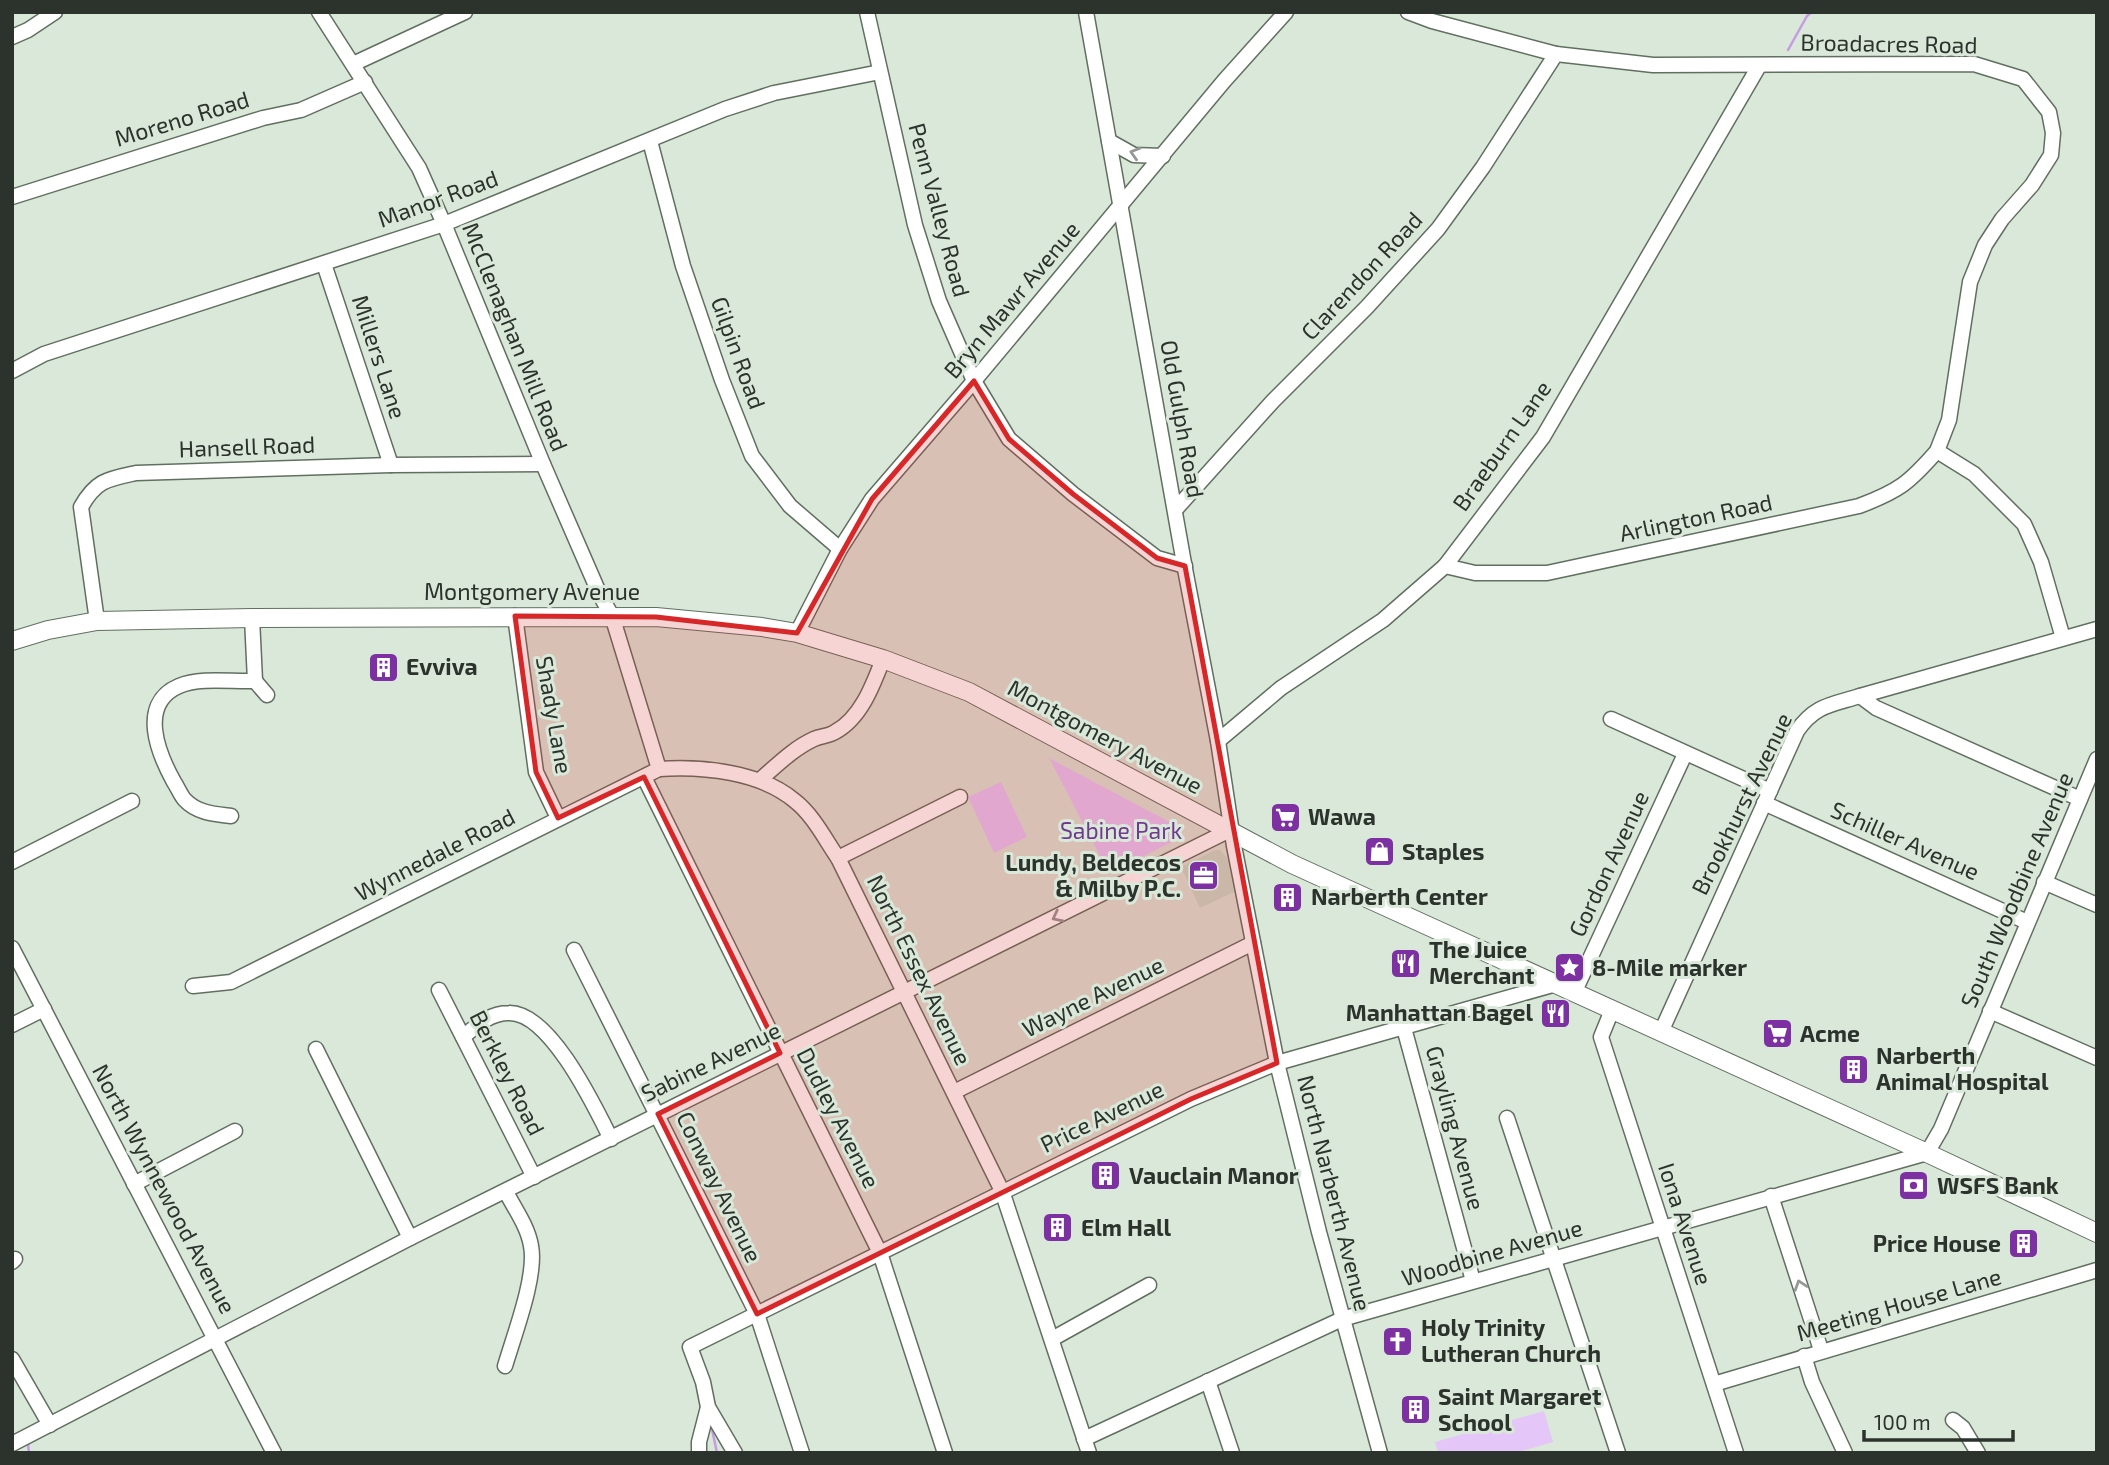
<svg xmlns="http://www.w3.org/2000/svg" width="2109" height="1465" font-family="'Exo 2',sans-serif">
<style>
.built{fill:#c7dbc7}
.green{fill:#e4c7f8}
.lines{fill:none;stroke-linecap:round;stroke-linejoin:round}
.stream{stroke:#c79be3;stroke-width:2.5}
.minor-casing{stroke:#616f61;stroke-width:17}
.major-casing{stroke:#616f61;stroke-width:20}
.minor{stroke:#fff;stroke-width:14}
.major{stroke:#fff;stroke-width:18}
.oneway{stroke:#969896}
.marked{fill:#d62828;fill-opacity:0.2;stroke:#d62828;stroke-width:5;stroke-linejoin:round}
.labels{text-anchor:middle;stroke-width:6;stroke-linejoin:round;paint-order:stroke}
.street-label{font-size:23px;fill:#2c322c;stroke:#d9e8d8}
.poi-label{font-size:23px;font-weight:bold;fill:#2c322c;stroke:#d9e8d8;text-anchor:start}
.park-label{font-size:23px;fill:#713a8f;stroke:#d9e8d8}
</style>
<rect width="100%" height="100%" fill="#d9e8d8"/>
<path class="built" d="M1215,850H1220L1227,858L1234,892L1200,908L1181,867Z"/>
<g class="green">
<path d="M1049,758L1177,826L1180,838L1109,873Z"/>
<path d="M1001,782L1027,837L994,853L968,797Z"/>
<path d="M1544,1411L1553,1442L1515,1453H1438L1435,1442Z"/>
</g>
<g class="lines">
<g class="stream">
<path d="M1788,50L1807,16L1812,12"/>
<path d="M712,1429L717,1453"/>
<path d="M28,1444L29,1453"/>
</g>
<defs>
<g id="minor">
<path d="M319,12L419,168L444,224L543,464L600,595L612,616L659,769"/>
<path d="M867,12L915,225L939,301L974,381L1009,439L1073,494L1157,558L1185,566"/>
<path d="M1086,12L1185,569L1218,741L1234,846L1277,1063L1319,1232L1380,1453"/>
<path d="M1408,12L1432,21L1556,54L1653,65L1974,64L2023,79L2049,112L2053,133L2051,155L2032,185L2002,219L1985,245L1970,282L1949,420L1937,451L1974,474L2024,524L2041,562L2063,638"/>
<path d="M12,37L28,30L55,12"/>
<path d="M353,64L465,12"/>
<path d="M650,141L683,266L722,380L752,456L790,506L840,549"/>
<path d="M1109,141L1134,155L1163,156"/>
<path d="M12,197L263,118L301,110L365,82"/>
<path d="M324,264L391,465"/>
<path d="M12,371L44,354L444,224L725,109L774,93L880,72"/>
<path d="M1175,510L1273,401L1367,307L1438,229L1483,167L1556,54"/>
<path d="M1445,566L1475,573H1547L1859,506C1899,491 1909,483 1937,451"/>
<path d="M515,616L536,772L558,818"/>
<path d="M97,621L81,507C96,480 108,479 136,473L391,465L543,464"/>
<path d="M797,633L840,549L872,499L974,381L1224,81L1286,12"/>
<path d="M255,681L267,695"/>
<path d="M1860,696L1876,708L2080,799"/>
<path d="M1611,719L1770,791"/>
<path d="M1218,741L1281,688L1383,620L1445,566L1543,437L1759,66"/>
<path d="M644,777L880,1253L945,1453"/>
<path d="M761,779C777,765 794,748 814,739C821,736 829,736 835,732C861,718 873,685 883,659"/>
<path d="M1764,803L2027,922"/>
<path d="M231,816C215,814 197,813 185,800C181,796 178,788 174,782C159,755 137,704 179,686C201,677 231,682 255,681L252,618"/>
<path d="M838,858L960,797"/>
<path d="M12,862L132,801"/>
<path d="M2044,882L2097,905"/>
<path d="M12,948L274,1453"/>
<path d="M574,950L757,1314L802,1453"/>
<path d="M193,986L231,982L659,769C703,766 761,772 795,801C813,815 825,839 838,858L1002,1191L1089,1453"/>
<path d="M439,990L534,1177"/>
<path d="M1574,993L1685,754"/>
<path d="M1612,1010L1601,1037L1736,1453"/>
<path d="M1990,1011L2097,1058"/>
<path d="M12,1025L44,1009"/>
<path d="M1404,1028L1473,1281"/>
<path d="M1661,1032L1797,731C1815,705 1831,705 1860,696L2097,629"/>
<path d="M463,1037C477,1025 490,1013 509,1013C550,1012 595,1107 611,1139"/>
<path d="M316,1049L410,1238"/>
<path d="M954,1092L1253,943"/>
<path d="M1507,1118L1618,1453"/>
<path d="M134,1184L235,1131"/>
<path d="M1771,1196L1821,1350"/>
<path d="M12,1262L15,1259"/>
<path d="M1052,1339L1149,1285"/>
<path d="M1804,1356L1812,1382L1845,1453"/>
<path d="M12,1359L50,1425"/>
<path d="M505,1366C514,1335 537,1276 531,1246C528,1227 515,1209 506,1192"/>
<path d="M1208,1381L1232,1453"/>
<path d="M1714,1384L2097,1270"/>
<path d="M1953,1420L1963,1428L1978,1453"/>
<path d="M1084,1439L1342,1319L1927,1153L1941,1129L2097,759"/>
<path d="M12,1444L410,1238L1228,831"/>
<path d="M699,1453V1442L708,1407"/>
<path d="M735,1453L708,1407L703,1382L690,1347L1191,1099L1277,1063L1556,984"/>
</g>
<path id="major" d="M12,641L48,630L97,621L252,618L656,617L762,627L797,633L883,659L969,692L1292,864L1927,1153L2097,1233"/>
</defs>
<use href="#minor" class="minor-casing"/>
<use href="#major" class="major-casing"/>
<use href="#minor" class="minor"/>
<use href="#major" class="major"/>
</g>
<defs><path id="oneway-chevron" d="M-2-3.5L2.5 0L-2 3.5" fill="none" stroke-width="1.6" stroke-linecap="round" stroke-linejoin="round" transform="scale(1.75)"/></defs>
<g class="oneway">
<use href="#oneway-chevron" transform="translate(1135 153) rotate(-163)"/>
<use href="#oneway-chevron" transform="translate(1057 917) rotate(153)"/>
<use href="#oneway-chevron" transform="translate(1800 1285) rotate(-108)"/>
</g>
<path class="marked" d="M974,381L1009,439L1073,494L1157,558L1185,566L1277,1063L1191,1099L757,1314L658,1114L780,1053L644,777L558,818L536,772L515,616L656,617L797,633L872,499Z"/>
<defs>
<symbol id="building-square" viewBox="-11 -11 22 22"><rect x="-9" y="-9" width="18" height="18" rx="4" fill="#7c30a2" stroke="#d9e8d8"/><path d="M-4-6H4V6H1V3H-1V6H-4ZM-2.5-4.3h1.7v1.8h-1.7ZM.8-4.3h1.7v1.8H.8ZM-2.5-1h1.7V.8h-1.7ZM.8-1h1.7V.8H.8Z" fill="#fff"/></symbol>
<symbol id="supermarket-square" viewBox="-11 -11 22 22"><rect x="-9" y="-9" width="18" height="18" rx="4" fill="#7c30a2" stroke="#d9e8d8"/><path d="M-6-5.5h2.5l.6 2H6L4.5 2H-2.5L-4.4-4H-6ZM-1.5 3.2a1.3 1.3 0 1 0 .1 0ZM3 3.2a1.3 1.3 0 1 0 .1 0Z" fill="#fff"/></symbol>
<symbol id="shop-square" viewBox="-11 -11 22 22"><rect x="-9" y="-9" width="18" height="18" rx="4" fill="#7c30a2" stroke="#d9e8d8"/><path d="M-5-2.5h2.3a2.7 3.5 0 0 1 5.4 0H5L5.5 6h-11ZM-1.5-2.5h3a1.5 2.3 0 0 0-3 0Z" fill="#fff"/></symbol>
<symbol id="office-square" viewBox="-11 -11 22 22"><rect x="-9" y="-9" width="18" height="18" rx="4" fill="#7c30a2" stroke="#d9e8d8"/><path d="M-6-3h4V-5.5h4V-3h4V5H-6ZM-1-4.5V-3h2v-1.5ZM-6 0V1H6V0Z" fill="#fff"/></symbol>
<symbol id="restaurant-square" viewBox="-11 -11 22 22"><rect x="-9" y="-9" width="18" height="18" rx="4" fill="#7c30a2" stroke="#d9e8d8"/><path d="M-5-6h1v4h1v-4h1v4h1v-4h1v5L-1.5 .5V6h-2V.5L-5-1ZM5-6V6H3V1.5H1.5Q1.5-4 5-6Z" fill="#fff"/></symbol>
<symbol id="sight-square" viewBox="-11 -11 22 22"><rect x="-9" y="-9" width="18" height="18" rx="4" fill="#7c30a2" stroke="#d9e8d8"/><path d="M0-6L1.8-2.2L6-1.7L2.9 1.2L3.7 5.4L0 3.3L-3.7 5.4L-2.9 1.2L-6-1.7L-1.8-2.2Z" fill="#fff"/></symbol>
<symbol id="bank-square" viewBox="-11 -11 22 22"><rect x="-9" y="-9" width="18" height="18" rx="4" fill="#7c30a2" stroke="#d9e8d8"/><path d="M-6-4H6V4H-6ZM0-2.3a2.3 2.3 0 1 0 0 4.6a2.3 2.3 0 1 0 0-4.6Z" fill="#fff"/></symbol>
<symbol id="church-square" viewBox="-11 -11 22 22"><rect x="-9" y="-9" width="18" height="18" rx="4" fill="#7c30a2" stroke="#d9e8d8"/><path d="M-1.2-6h2.4v3.5h3.3v2.4h-3.3V6h-2.4V-.1h-3.3v-2.4h3.3Z" fill="#fff"/></symbol>
</defs>
<g fill-rule="evenodd">
<use href="#building-square" x="366" y="650" width="35" height="35"/>
<use href="#supermarket-square" x="1268" y="800" width="35" height="35"/>
<use href="#shop-square" x="1362" y="834" width="35" height="35"/>
<use href="#office-square" x="1186" y="858" width="35" height="35"/>
<use href="#building-square" x="1270" y="880" width="35" height="35"/>
<use href="#restaurant-square" x="1388" y="946" width="35" height="35"/>
<use href="#sight-square" x="1552" y="950" width="35" height="35"/>
<use href="#restaurant-square" x="1538" y="996" width="35" height="35"/>
<use href="#supermarket-square" x="1760" y="1016" width="35" height="35"/>
<use href="#building-square" x="1836" y="1052" width="35" height="35"/>
<use href="#building-square" x="1088" y="1158" width="35" height="35"/>
<use href="#bank-square" x="1896" y="1168" width="35" height="35"/>
<use href="#building-square" x="1040" y="1210" width="35" height="35"/>
<use href="#building-square" x="2006" y="1226" width="35" height="35"/>
<use href="#church-square" x="1380" y="1324" width="35" height="35"/>
<use href="#building-square" x="1398" y="1392" width="35" height="35"/>
</g>
<g class="labels">
<g class="street-label">
<text transform="translate(1889 44) rotate(1)" y="8">Broadacres Road</text>
<text transform="translate(182 119) rotate(-17)" y="8">Moreno Road</text>
<text transform="translate(438 199) rotate(-20)" y="8">Manor Road</text>
<text transform="translate(939 210) rotate(75)" y="8">Penn Valley Road</text>
<text transform="translate(1362 276) rotate(-47)" y="8">Clarendon Road</text>
<text transform="translate(1012 300) rotate(-50)" y="8">Bryn Mawr Avenue</text>
<text transform="translate(515 337) rotate(68)" y="8">McClenaghan Mill Road</text>
<text transform="translate(738 353) rotate(70)" y="8">Gilpin Road</text>
<text transform="translate(379 357) rotate(72)" y="8">Millers Lane</text>
<text transform="translate(1182 419) rotate(80)" y="8">Old Gulph Road</text>
<text transform="translate(1502 446) rotate(-55)" y="8">Braeburn Lane</text>
<text transform="translate(247 447) rotate(-2)" y="8">Hansell Road</text>
<text transform="translate(1696 518) rotate(-12)" y="8">Arlington Road</text>
<text x="532" y="600">Montgomery Avenue</text>
<text transform="translate(554 715) rotate(80)" y="8">Shady Lane</text>
<text transform="translate(1105 737) rotate(28)" y="8">Montgomery Avenue</text>
<text transform="translate(1742 804) rotate(-64)" y="8">Brookhurst Avenue</text>
<text transform="translate(1905 841) rotate(24)" y="8">Schiller Avenue</text>
<text transform="translate(435 855) rotate(-27)" y="8">Wynnedale Road</text>
<text transform="translate(1609 864) rotate(-65)" y="8">Gordon Avenue</text>
<text transform="translate(2017 890) rotate(-67)" y="8">South Woodbine Avenue</text>
<text transform="translate(919 970) rotate(64)" y="8">North Essex Avenue</text>
<text transform="translate(1093 997) rotate(-26)" y="8">Wayne Avenue</text>
<text transform="translate(711 1062) rotate(-26)" y="8">Sabine Avenue</text>
<text transform="translate(507 1073) rotate(63)" y="8">Berkley Road</text>
<text transform="translate(1102 1117) rotate(-26)" y="8">Price Avenue</text>
<text transform="translate(838 1118) rotate(63)" y="8">Dudley Avenue</text>
<text transform="translate(1455 1128) rotate(75)" y="8">Grayling Avenue</text>
<text transform="translate(719 1187) rotate(64)" y="8">Conway Avenue</text>
<text transform="translate(164 1189) rotate(62)" y="8">North Wynnewood Avenue</text>
<text transform="translate(1334 1193) rotate(76)" y="8">North Narberth Avenue</text>
<text transform="translate(1685 1224) rotate(72)" y="8">Iona Avenue</text>
<text transform="translate(1492 1253) rotate(-16)" y="8">Woodbine Avenue</text>
<text transform="translate(1899 1305) rotate(-16)" y="8">Meeting House Lane</text>
</g>
<g class="poi-label">
<text x="406" y="675">Evviva</text>
<text x="1308" y="825">Wawa</text>
<text x="1402" y="860">Staples</text>
<text x="1181" y="871" text-anchor="end">Lundy, Beldecos<tspan x="1181" dy="26">&amp; Milby P.C.</tspan></text>
<text x="1311" y="905">Narberth Center</text>
<text x="1429" y="958">The Juice<tspan x="1429" dy="26">Merchant</tspan></text>
<text x="1592" y="976">8-Mile marker</text>
<text x="1533" y="1021" text-anchor="end">Manhattan Bagel</text>
<text x="1800" y="1042">Acme</text>
<text x="1876" y="1064">Narberth<tspan x="1876" dy="26">Animal Hospital</tspan></text>
<text x="1129" y="1184">Vauclain Manor</text>
<text x="1937" y="1194">WSFS Bank</text>
<text x="1081" y="1236">Elm Hall</text>
<text x="2001" y="1252" text-anchor="end">Price House</text>
<text x="1421" y="1336">Holy Trinity<tspan x="1421" dy="26">Lutheran Church</tspan></text>
<text x="1438" y="1405">Saint Margaret<tspan x="1438" dy="26">School</tspan></text>
</g>
<g class="park-label">
<text x="1121" y="839">Sabine Park</text>
</g>
</g>
<rect width="2109" height="1465" fill="none" stroke="#2c322c" stroke-width="28"/>
<path d="M1864 1430v10h149v-10" fill="none" stroke="#2c322c" stroke-width="3.5"/>
<text x="1874" y="1430" font-size="21" fill="#2c322c" stroke="#d9e8d8" stroke-width="5" paint-order="stroke">100 m</text>
</svg>
